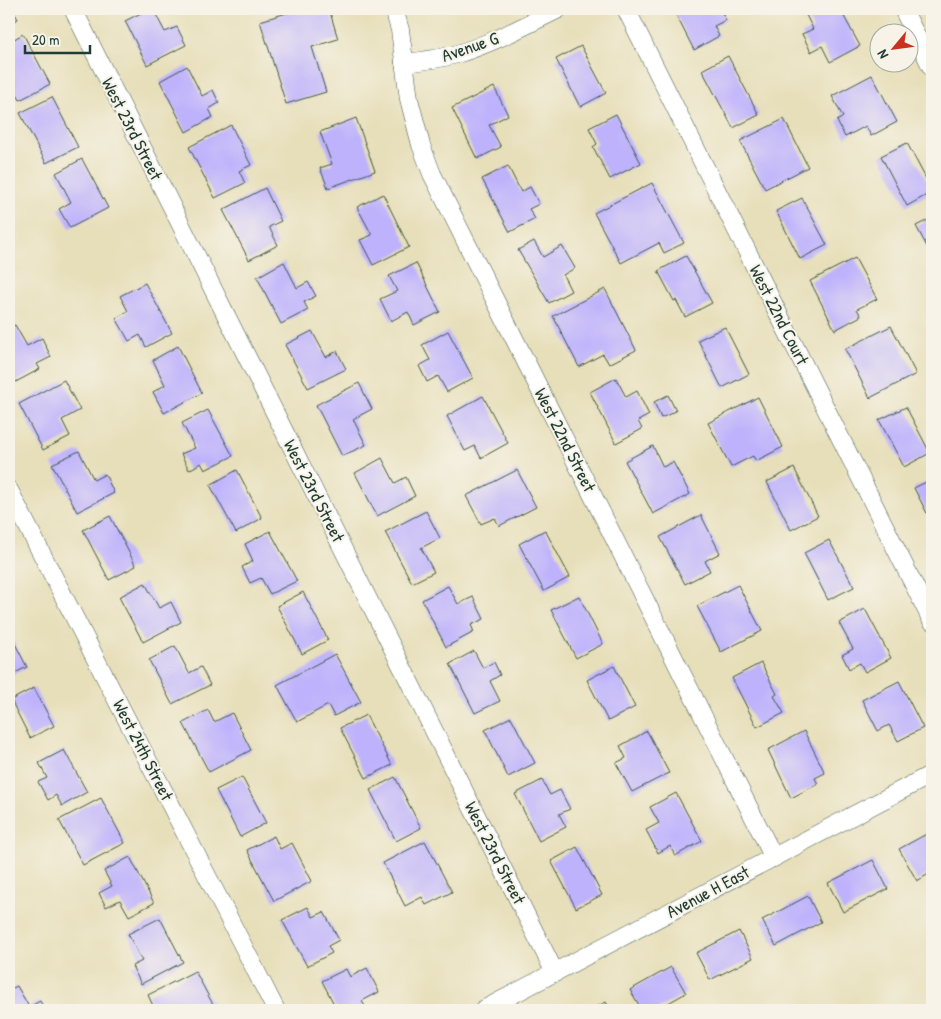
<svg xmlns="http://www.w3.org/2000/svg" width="941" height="1019" font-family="'Patrick Hand',sans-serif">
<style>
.building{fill:#beb2fc}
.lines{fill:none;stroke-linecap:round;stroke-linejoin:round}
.street-casing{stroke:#3d5548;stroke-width:19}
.street{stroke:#fff;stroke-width:18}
.labels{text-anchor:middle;stroke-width:4;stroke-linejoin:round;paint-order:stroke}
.street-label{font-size:18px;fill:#1f3d34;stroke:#f7f3e8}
</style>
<rect width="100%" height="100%" fill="#f7f3e8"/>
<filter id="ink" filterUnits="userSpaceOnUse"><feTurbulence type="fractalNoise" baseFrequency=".02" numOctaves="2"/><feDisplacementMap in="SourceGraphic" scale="10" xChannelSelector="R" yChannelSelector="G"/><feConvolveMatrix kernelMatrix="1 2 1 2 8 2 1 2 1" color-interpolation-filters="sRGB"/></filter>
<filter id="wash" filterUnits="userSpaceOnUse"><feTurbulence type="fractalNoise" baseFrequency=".0096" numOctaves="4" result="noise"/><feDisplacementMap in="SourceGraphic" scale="20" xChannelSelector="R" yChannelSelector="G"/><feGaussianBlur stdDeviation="1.12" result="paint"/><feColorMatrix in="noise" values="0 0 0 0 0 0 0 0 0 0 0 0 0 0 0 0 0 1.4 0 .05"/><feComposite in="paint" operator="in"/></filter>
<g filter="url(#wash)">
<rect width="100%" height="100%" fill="#e7dfba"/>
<g id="blocks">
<g class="building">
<path d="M9,9H12L18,19L9,24Z"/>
<path d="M149,9H153L165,32L177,27L186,45L147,65L125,21Z"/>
<path d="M300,9H329L338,39L312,47L326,92L286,104L260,21Z"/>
<path d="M673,9H720L726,20L714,26L719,36L694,50Z"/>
<path d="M819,9H840L860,46L830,62L822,46L811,52L802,34L813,29L806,15Z"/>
<path d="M23,34L50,84L20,100L9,79V42Z"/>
<path d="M581,46L606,93L580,107L556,59Z"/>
<path d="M728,56L759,115L733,128L702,70Z"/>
<path d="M187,66L202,96L213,90L219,103L209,109L213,117L186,132L160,81Z"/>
<path d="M872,75L897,122L871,136L866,126L845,137L837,121L843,117L832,96Z"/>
<path d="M494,87L508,115L489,125L501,147L477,159L452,108Z"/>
<path d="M52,97L78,147L46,163L20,113Z"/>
<path d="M616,114L641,163L610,179L593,147L597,144L589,128Z"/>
<path d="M356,118L375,171L328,188L320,168L332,164L320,132Z"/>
<path d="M784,119L808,167L765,189L740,141Z"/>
<path d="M231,125L251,165L239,171L245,183L215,198L189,147Z"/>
<path d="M907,143L932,190V192L907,206L881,156Z"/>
<path d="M82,159L108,208L70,228L59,209L71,202L56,173Z"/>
<path d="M508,166L521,192L530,187L539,204L529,209L535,219L510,232L482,179Z"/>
<path d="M652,183L684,243L664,253L659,243L621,263L594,213Z"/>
<path d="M265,188L281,221L269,227L278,245L249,260L223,210Z"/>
<path d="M383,194L409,247L373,265L360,240L372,235L357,207Z"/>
<path d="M802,198L827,245L800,259L776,211Z"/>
<path d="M932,218V256L916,226Z"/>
<path d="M534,241L543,257L562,246L575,268L563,275L571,291L549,303L518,250Z"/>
<path d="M686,256L712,303L685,317L676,300L674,301L658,271Z"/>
<path d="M855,258L877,299L857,309L861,316L835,330L810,281Z"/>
<path d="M284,262L297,288L308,282L316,296L304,302L308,310L281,324L257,277Z"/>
<path d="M416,263L440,312L414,325L408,312L391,321L380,299L397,291L389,276Z"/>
<path d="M145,283L172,333L146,347L140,335L129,341L116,318L128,311L120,296Z"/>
<path d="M605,289L636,350L609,364L603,354L579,367L553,316Z"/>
<path d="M9,292L13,301L9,304Z"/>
<path d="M15,325L27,346L42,338L51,357L37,364L40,369L12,384L9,379V328Z"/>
<path d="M891,326L916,374L870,398L845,349Z"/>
<path d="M725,327L749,374L722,388L698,340Z"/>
<path d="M312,331L326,357L337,351L346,369L308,388L285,345Z"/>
<path d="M448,331L473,378L447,392L438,376L427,382L419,366L430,360L422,345Z"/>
<path d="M178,346L202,393L164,413L153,392L165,385L153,360Z"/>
<path d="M616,378L626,397L637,391L649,415L638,421L642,429L616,443L590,392Z"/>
<path d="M64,380L80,410L62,420L70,436L43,450L19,404Z"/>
<path d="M359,383L372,409L353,419L366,445L342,456L316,405Z"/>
<path d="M668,395L676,411L661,418L654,402Z"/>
<path d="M483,396L508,443L481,458L475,446L465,451L447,416Z"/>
<path d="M758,397L783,447L756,461L753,456L731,467L708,423Z"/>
<path d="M906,407L930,453L904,467L879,420Z"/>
<path d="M208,410L233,456L205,470L201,463L189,470L181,454L195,448L182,423Z"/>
<path d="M653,446L663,467L673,462L690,494L653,514L625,461Z"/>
<path d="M79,451L94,480L105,474L114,493L77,512L52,464Z"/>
<path d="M382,458L395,483L406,477L415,496L377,516L355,473Z"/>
<path d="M794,468L818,516L791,530L767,482Z"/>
<path d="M237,470L262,518L236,533L210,485Z"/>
<path d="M517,470L536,507L499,526L495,518L481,524L466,496Z"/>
<path d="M932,479V523L914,488Z"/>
<path d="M426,511L440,538L421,548L434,572L412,583L385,532Z"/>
<path d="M701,515L720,553L705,561L710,571L685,584L660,537Z"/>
<path d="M110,516L136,566L109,580L83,530Z"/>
<path d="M545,530L570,577L544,591L519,544Z"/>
<path d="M270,531L297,581L270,594L261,578L250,583L242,567L253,561L245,544Z"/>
<path d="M829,540L854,587L828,600L804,553Z"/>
<path d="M145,583L159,608L171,602L181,622L143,642L119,597Z"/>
<path d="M738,585L762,631L721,652L697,606Z"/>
<path d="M448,586L458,604L473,597L484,619L471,625L474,632L446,647L422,600Z"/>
<path d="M303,592L328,640L302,654L277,606Z"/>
<path d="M579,596L603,644L576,658L551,610Z"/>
<path d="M865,609L891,658L865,672L860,663L849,669L842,655L853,649L839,623Z"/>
<path d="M9,632L27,667L9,676Z"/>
<path d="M175,646L189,673L201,667L210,685L172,704L149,660Z"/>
<path d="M474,651L483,668L494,662L500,675L490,681L500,701L475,713L450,664Z"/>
<path d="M335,654L361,702L334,716L328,705L297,722L277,685Z"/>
<path d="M761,663L777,694L774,696L784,713L757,727L732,678Z"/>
<path d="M614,666L635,707L608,721L587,680Z"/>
<path d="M899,681L923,728L898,741L889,725L878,731L862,700Z"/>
<path d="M34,688L54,726L30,738L11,700Z"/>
<path d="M208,710L214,722L232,713L251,750L209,772L183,723Z"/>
<path d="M366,715L392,765L366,778L340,728Z"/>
<path d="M511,717L535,763L508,777L485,730Z"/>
<path d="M647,731L669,773L632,792L616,763L626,758L620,746Z"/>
<path d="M804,731L825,773L815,778L818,784L791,798L768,750Z"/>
<path d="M64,750L87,792L62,806L56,795L48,800L38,782L47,778L39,763Z"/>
<path d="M242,777L266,823L240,837L216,790Z"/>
<path d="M395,777L421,828L396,841L370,790Z"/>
<path d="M542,780L550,795L560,790L570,809L559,814L566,827L539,841L515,794Z"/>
<path d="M676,793L702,841L675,856L670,846L658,853L646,830L659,823L650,807Z"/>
<path d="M101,798L125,843L83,865L59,820Z"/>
<path d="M932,831V862L929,864L932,872L917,881L899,849Z"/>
<path d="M274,836L280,849L292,843L312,881L274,901L247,850Z"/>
<path d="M425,841L452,892L426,905L422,897L405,906L383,863Z"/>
<path d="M577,847L602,895L576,908L551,861Z"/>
<path d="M130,857L154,903L129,916L120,900L106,907L99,893L112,886L104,871Z"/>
<path d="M873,860L888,889L843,912L828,883Z"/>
<path d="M808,896L821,922L776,946L762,920Z"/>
<path d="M308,907L313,917L324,912L339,940L328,946L332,953L307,966L282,920Z"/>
<path d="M160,918L183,962L141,984L132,966L142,961L128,934Z"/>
<path d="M739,931L753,958L710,980L696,953Z"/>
<path d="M671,967L686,993L656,1010H642L630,990Z"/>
<path d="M367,968L379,992L362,1001L367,1010H337L322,981L346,969L350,977Z"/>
<path d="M195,971L216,1010H155L148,995Z"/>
<path d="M17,986L29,1007L40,1001L45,1010H9V990Z"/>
<path d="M606,1002L610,1010H591Z"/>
</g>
</g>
</g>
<g filter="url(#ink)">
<use href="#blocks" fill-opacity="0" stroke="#3d5548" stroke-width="1"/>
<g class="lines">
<defs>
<g id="street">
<path d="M73,9L555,973"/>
<path d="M394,9L400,30L409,99L421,145L432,174L774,858"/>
<path d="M626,9L932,621"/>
<path d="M903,9L932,68"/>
<path d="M404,63C422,61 440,59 457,54C493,43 526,25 559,9"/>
<path d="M9,490L276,1010"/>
<path d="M483,1010L932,774"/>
</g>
</defs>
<use href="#street" class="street-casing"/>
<use href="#street" class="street"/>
</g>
</g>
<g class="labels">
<g class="street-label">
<text transform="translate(470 47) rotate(-19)" y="6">Avenue G</text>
<text transform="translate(132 129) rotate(63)" y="6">West 23rd Street</text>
<text transform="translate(779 315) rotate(63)" y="6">West 22nd Court</text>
<text transform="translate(565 440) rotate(63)" y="6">West 22nd Street</text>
<text transform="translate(314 491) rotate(63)" y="6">West 23rd Street</text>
<text transform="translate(143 750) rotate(63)" y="6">West 24th Street</text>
<text transform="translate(495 853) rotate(63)" y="6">West 23rd Street</text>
<text transform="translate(708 892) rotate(-28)" y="6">Avenue H East</text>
</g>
</g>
<rect width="941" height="1019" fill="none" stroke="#f7f3e8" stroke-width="30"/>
<g transform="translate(894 48) rotate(241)"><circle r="24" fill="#f7f3e8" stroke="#a1aaa0"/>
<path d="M0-4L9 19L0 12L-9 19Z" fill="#c8321e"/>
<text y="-8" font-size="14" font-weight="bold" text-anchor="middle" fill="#1f3d34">N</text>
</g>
<path d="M25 45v8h65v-8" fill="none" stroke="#1f3d34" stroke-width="2.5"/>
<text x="32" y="45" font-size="15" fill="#1f3d34" stroke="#f7f3e8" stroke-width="4" paint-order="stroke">20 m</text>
</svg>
